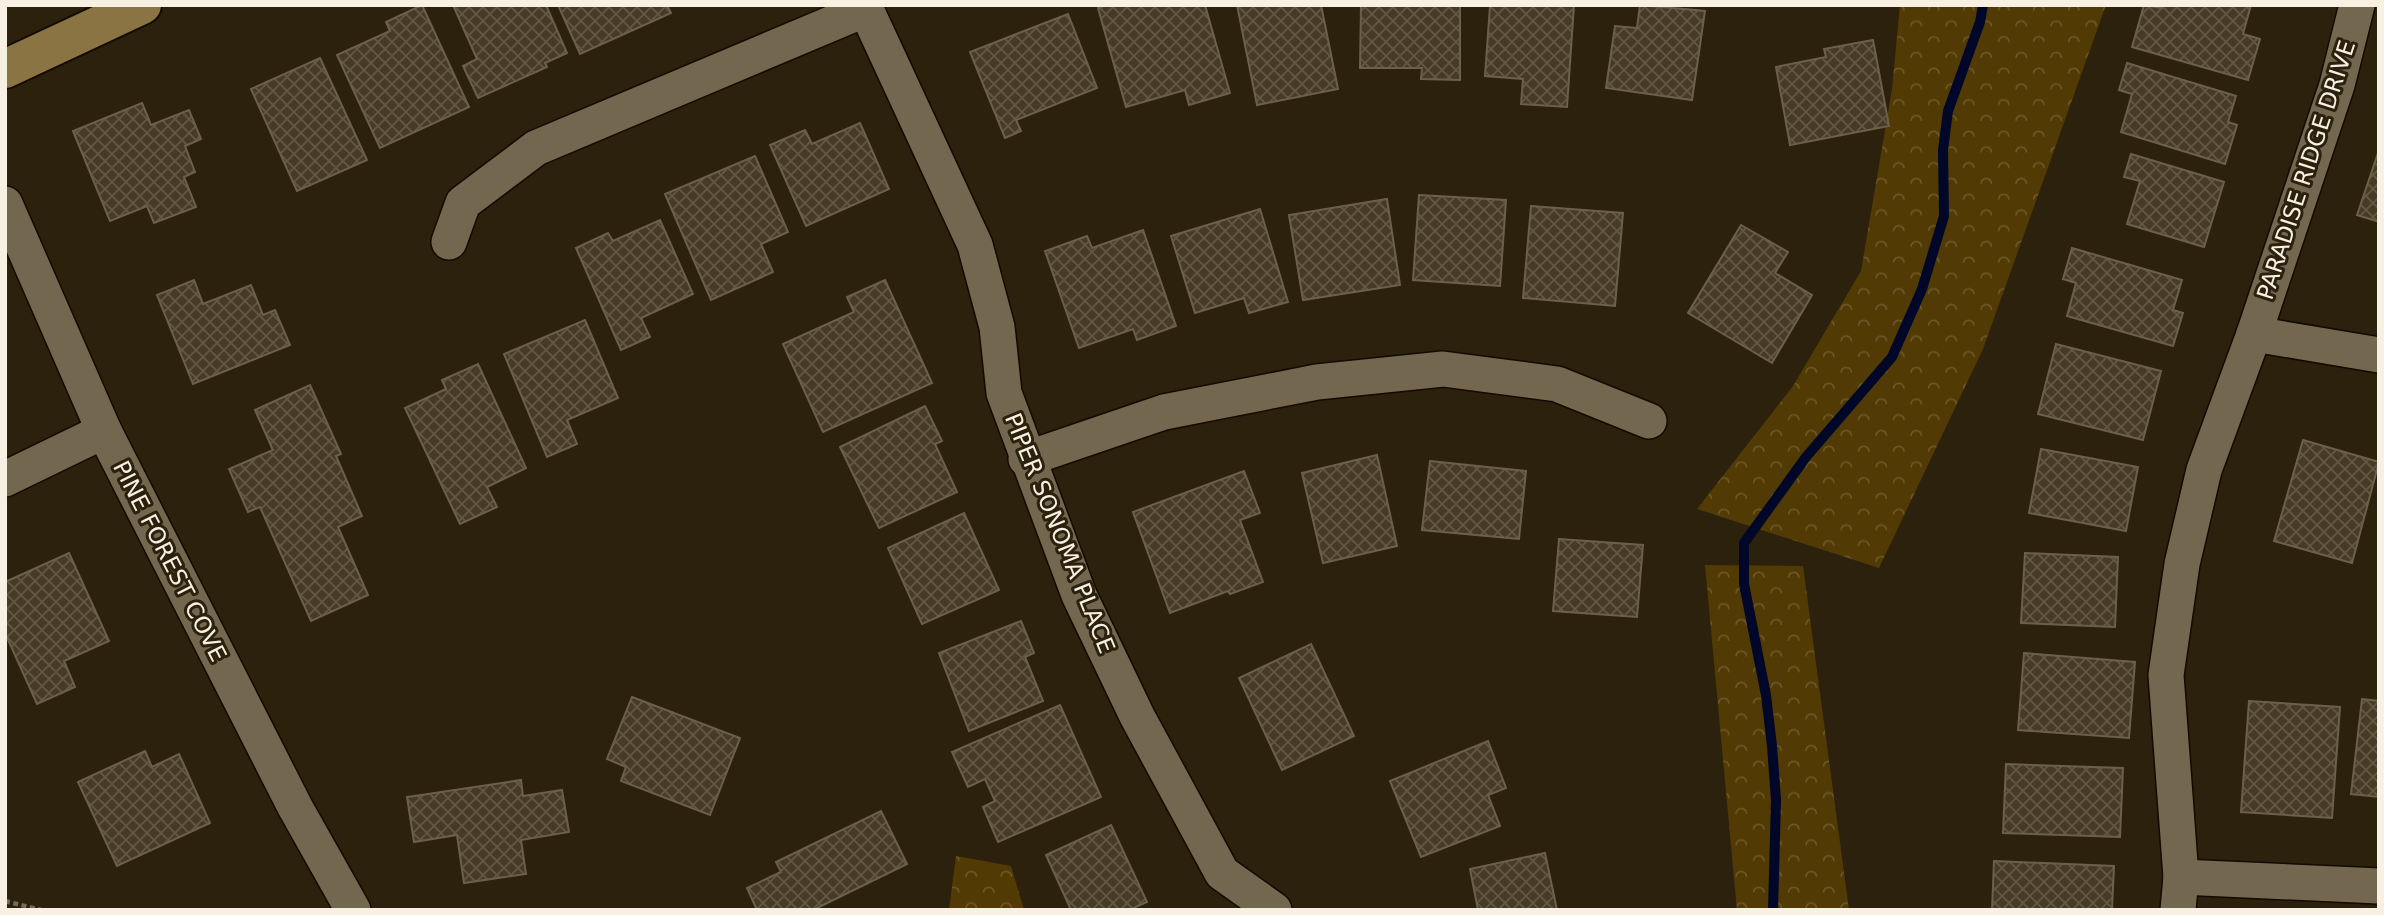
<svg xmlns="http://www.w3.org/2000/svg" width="2384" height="915" font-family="'DejaVu Sans',sans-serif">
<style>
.forest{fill:url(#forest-crowns)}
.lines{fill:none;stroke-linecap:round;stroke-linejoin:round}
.stream{stroke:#000729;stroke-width:10}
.building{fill:url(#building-cross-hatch);stroke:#6d604a;stroke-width:2}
.street-casing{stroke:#140a00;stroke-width:38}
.secondary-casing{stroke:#140a00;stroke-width:42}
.path{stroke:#746b58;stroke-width:4.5;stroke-dasharray:5 3.5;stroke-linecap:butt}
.street{stroke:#736750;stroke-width:35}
.secondary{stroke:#8a7443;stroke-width:38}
.labels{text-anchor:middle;stroke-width:6;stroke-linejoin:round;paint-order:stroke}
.street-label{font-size:23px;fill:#f7f0e3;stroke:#2c210c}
</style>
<defs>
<pattern id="forest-crowns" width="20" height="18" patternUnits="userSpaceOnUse" patternTransform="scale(1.75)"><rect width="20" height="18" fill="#513a04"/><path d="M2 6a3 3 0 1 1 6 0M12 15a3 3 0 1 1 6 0" fill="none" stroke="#6b5728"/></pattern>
<pattern id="building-cross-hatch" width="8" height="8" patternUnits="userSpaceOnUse" patternTransform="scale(1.75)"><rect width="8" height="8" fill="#473b26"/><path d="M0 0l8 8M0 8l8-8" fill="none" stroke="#625845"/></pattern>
</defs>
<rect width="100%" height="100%" fill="#2c210c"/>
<g class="forest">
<path d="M1900,5H2106L1983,349L1879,568L1697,509L1793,386L1861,271L1892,89Z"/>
<path d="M1705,565L1803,566L1849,910H1737Z"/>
<path d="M956,856L1011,866L1024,910H949Z"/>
</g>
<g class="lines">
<path class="stream" d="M1773,910L1776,800L1772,746L1766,695L1744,584V543L1806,457L1892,357L1922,289L1944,216L1943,150L1948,111L1980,22L1983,5"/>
</g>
<g class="building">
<path d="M422,5L469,107L380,148L337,55L390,31L386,22Z"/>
<path d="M453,5H546L567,53L545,63L547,67L478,98L463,66L477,59Z"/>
<path d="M558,5H667L671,13L580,54Z"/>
<path d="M1106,5H1205L1230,93L1189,105L1185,90L1126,107L1098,8Z"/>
<path d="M1237,5H1321L1338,89L1257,105Z"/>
<path d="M1361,5H1460V80L1421,79L1422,68H1360Z"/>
<path d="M1484,5H1574L1567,107L1521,104L1523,79L1485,76L1490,6Z"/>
<path d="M1640,5L1705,11L1692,100L1606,88L1615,26L1637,28Z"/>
<path d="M2144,5L2162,8L2163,5H2251L2243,34L2260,39L2248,80L2132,47Z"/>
<path d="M1068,14L1097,88L1016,120L1021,131L1005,138L970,52Z"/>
<path d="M1873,40L1889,126L1790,145L1776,67L1826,57L1824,49Z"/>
<path d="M320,58L367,160L297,191L251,89Z"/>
<path d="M2127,63L2236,96L2228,122L2237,125L2225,164L2121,132L2132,94L2119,90Z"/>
<path d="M142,103L151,125L189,110L201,139L185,146L195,172L184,177L196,207L154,223L147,206L110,221L73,131Z"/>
<path d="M860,123L889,189L806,226L770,145L805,130L812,144Z"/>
<path d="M2379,150V222L2357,215Z"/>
<path d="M2131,154L2224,182L2204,247L2127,224L2140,181L2124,177Z"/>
<path d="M755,156L788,232L761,244L773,272L711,300L665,194Z"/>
<path d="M1419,195L1506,200L1500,286L1413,280Z"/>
<path d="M1387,199L1400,285L1303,300L1289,215Z"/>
<path d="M1531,206L1623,213L1615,306L1523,298Z"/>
<path d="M1260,209L1288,302L1249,313L1244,298L1195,313L1171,236Z"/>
<path d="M660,220L693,294L641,318L650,337L621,350L576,248L608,233L613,241Z"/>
<path d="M1741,225L1788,252L1775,273L1812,295L1772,363L1688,313Z"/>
<path d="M1143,230L1176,326L1137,340L1133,329L1079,348L1045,251L1087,236L1092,248Z"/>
<path d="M2072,248L2182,280L2173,310L2183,313L2173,346L2067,316L2076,283L2063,279Z"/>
<path d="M194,280L203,304L251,285L263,315L275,310L290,345L193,384L157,295Z"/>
<path d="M885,280L932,383L823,432L783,344L854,312L847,297Z"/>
<path d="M585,320L618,398L567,420L577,444L547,457L504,354Z"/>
<path d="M2056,344L2161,371L2143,440L2038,414Z"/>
<path d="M478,364L526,468L487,487L497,507L460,524L405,408L446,389L442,380Z"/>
<path d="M310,385L341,454L336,456L362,516L338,527L368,595L311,621L260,507L248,512L229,469L273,450L255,410Z"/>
<path d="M925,406L942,441L935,444L957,492L879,528L840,447Z"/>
<path d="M2303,440L2379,462L2352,563L2274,541Z"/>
<path d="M2041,449L2138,467L2126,531L2029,513Z"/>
<path d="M1377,455L1397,546L1323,563L1302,473Z"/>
<path d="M1430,461L1526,471L1519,539L1422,530Z"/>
<path d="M1244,471L1260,513L1240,520L1263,582L1230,594L1228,591L1170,613L1133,512Z"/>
<path d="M964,513L999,590L922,624L888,548Z"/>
<path d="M1559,539L1643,545L1637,617L1553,611Z"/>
<path d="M69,553L109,641L64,661L75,687L37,704L5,633V582Z"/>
<path d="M2025,553L2118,557L2115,627L2021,623Z"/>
<path d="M1021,621L1034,653L1025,657L1043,701L969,731L939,653Z"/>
<path d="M1311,644L1354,736L1282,770L1239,678Z"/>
<path d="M2024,653L2135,662L2129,738L2018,730Z"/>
<path d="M632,697L740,738L710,815L621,781L626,767L607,759Z"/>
<path d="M2362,699L2379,701V797L2351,794Z"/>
<path d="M2249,701L2340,707L2332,818L2241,812Z"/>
<path d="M1060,705L1101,797L998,842L983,807L995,801L985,779L968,787L952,752Z"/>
<path d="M1488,741L1506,788L1488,795L1500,826L1421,857L1390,781Z"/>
<path d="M145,751L152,767L179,754L210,823L117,866L78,782Z"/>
<path d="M2006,764L2123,768L2120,837L2003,833Z"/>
<path d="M521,780L523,796L562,790L569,832L521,840L526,874L464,883L457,835L414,842L407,797Z"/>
<path d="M881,811L907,864L813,910H757L747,888L781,872L776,862Z"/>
<path d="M1111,825L1147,902L1129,910H1071L1046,855Z"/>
<path d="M1545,853L1557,910H1478L1470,869Z"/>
<path d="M1994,861L2114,866L2112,910H1992Z"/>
</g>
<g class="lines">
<defs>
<g id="street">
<path d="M864,5L975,245L997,327L1004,393L1079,595L1137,716L1222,873L1274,910"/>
<path d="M5,204L104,431L295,807L353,910"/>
<path d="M449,242L463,203L536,148L866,9"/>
<path d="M2254,334L2379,355"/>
<path d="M1026,459L1164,412L1317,382L1443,369L1557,384L1649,421"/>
<path d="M5,479L104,431"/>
<path d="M2181,877L2379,886"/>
<path d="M2178,910L2181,877L2166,675L2182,564L2204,470L2254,334L2337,85L2357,5"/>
</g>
<path id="secondary" d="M5,69L142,5"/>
</defs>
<use href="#street" class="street-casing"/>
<use href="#secondary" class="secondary-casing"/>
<path class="path" d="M5,901L41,910"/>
<use href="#street" class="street"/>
<use href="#secondary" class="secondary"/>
</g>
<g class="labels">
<g class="street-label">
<text transform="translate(2306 170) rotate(-72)" y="8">PARADISE RIDGE DRIVE</text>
<text transform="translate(1060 533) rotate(68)" y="8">PIPER SONOMA PLACE</text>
<text transform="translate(170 561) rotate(63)" y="8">PINE FOREST COVE</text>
</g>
</g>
<rect width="2384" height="915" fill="none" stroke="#f7f0e3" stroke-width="14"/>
</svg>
